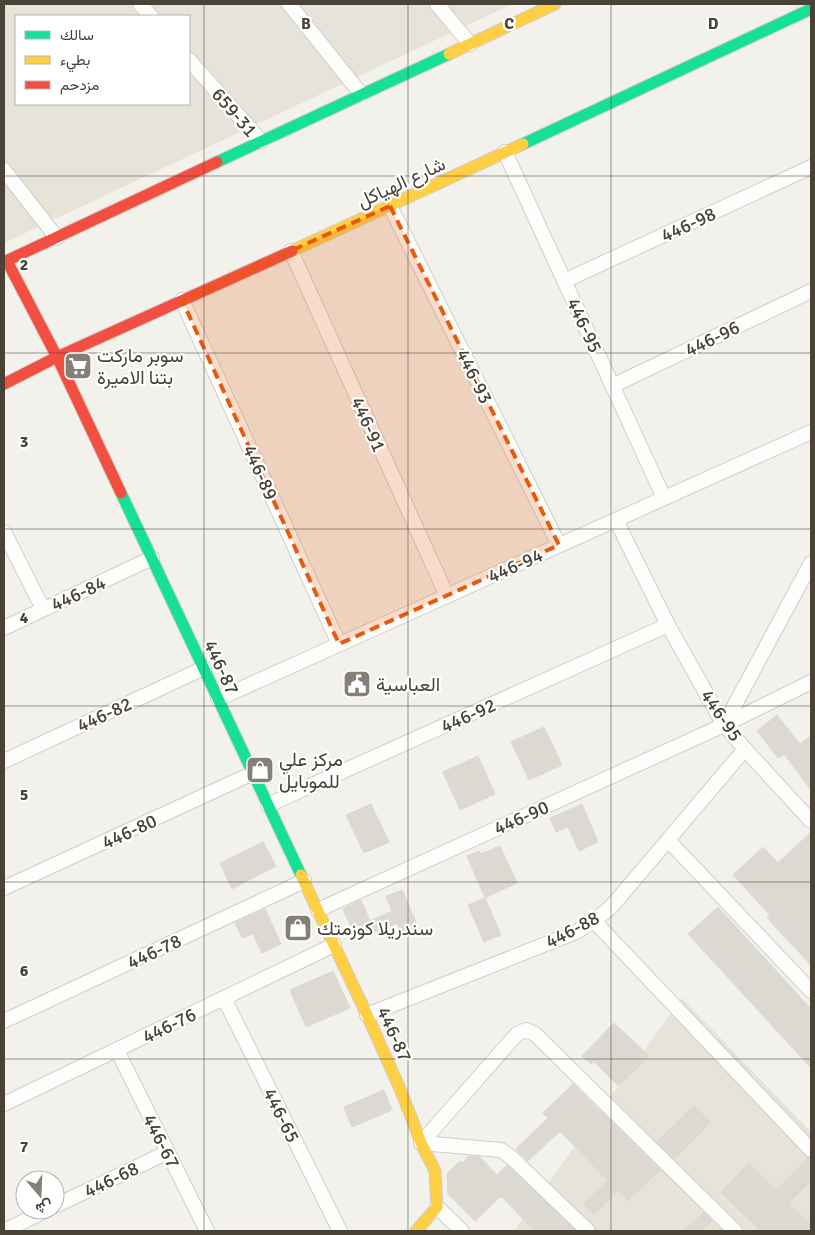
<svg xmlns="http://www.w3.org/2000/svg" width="815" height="1235" font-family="Signika,Vazirmatn,sans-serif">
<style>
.residential{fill:#e6e3d8;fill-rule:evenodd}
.building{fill:#dcd9d3;stroke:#dad8d1}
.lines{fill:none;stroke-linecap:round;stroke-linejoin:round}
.street-casing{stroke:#d0cec8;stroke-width:16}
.fast-casing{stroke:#d2cec2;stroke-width:13}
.slow-casing{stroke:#d2cec2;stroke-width:13}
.jam-casing{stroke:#d2cec2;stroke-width:13}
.street{stroke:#fdfdfc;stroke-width:14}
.fast{stroke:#16e098;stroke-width:11}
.slow{stroke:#ffcf43;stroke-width:11}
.jam{stroke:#f24e42;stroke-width:11}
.marked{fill:#e8590c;fill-opacity:0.2;stroke:#e8590c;stroke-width:4;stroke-dasharray:10 6;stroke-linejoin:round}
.grid{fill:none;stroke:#494337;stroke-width:1;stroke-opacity:0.55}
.labels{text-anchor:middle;stroke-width:4.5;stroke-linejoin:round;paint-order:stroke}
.street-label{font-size:19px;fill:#494337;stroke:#fff}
.poi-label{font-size:19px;fill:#494337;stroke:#fff;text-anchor:start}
.grid-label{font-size:16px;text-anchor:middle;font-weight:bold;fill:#494337;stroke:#fff;stroke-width:4.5;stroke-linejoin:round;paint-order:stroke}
</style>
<rect width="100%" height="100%" fill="#f2f1eb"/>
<g class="residential">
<path d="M4,4H512L4,243ZM16,16H189V104H16Z"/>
<path d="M682,998L811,1132V1231H514Z"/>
</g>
<g class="building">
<path d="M777,715L800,744L811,736V790L784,754L778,758L757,731Z"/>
<path d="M544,727L562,765L529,780L511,742Z"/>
<path d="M478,756L495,794L460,810L443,772Z"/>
<path d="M371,804L389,842L364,853L346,815Z"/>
<path d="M582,804L598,842L579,851L568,827L556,832L550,818Z"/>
<path d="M811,832V965L767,918L770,915L733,875L763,847L778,863Z"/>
<path d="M263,842L276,866L232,889L220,863Z"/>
<path d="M500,846L517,883L485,898L467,856L479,851L481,854Z"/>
<path d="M402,890L418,927L402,933L397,923L357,940L343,909L361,900L370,921L392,911L386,896Z"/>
<path d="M485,898L501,935L484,942L468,905Z"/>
<path d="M718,907L811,1009V1068L688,934Z"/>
<path d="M265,909L281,944L262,953L253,934L242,938L235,923Z"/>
<path d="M333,971L350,1008L306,1027L290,990Z"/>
<path d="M614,1023L649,1056L618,1086L594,1062L591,1064L582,1056Z"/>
<path d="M573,1084L660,1170L628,1201L618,1191L594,1214L584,1203L608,1181L560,1131L528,1161L516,1149L548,1118L543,1113Z"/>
<path d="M384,1090L392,1110L352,1127L344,1107Z"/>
<path d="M694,1106L711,1122L676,1157L675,1156L673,1157L657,1142Z"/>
<path d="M469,1156L480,1157L497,1175L507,1165L576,1231H535L501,1196L475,1221L448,1194L447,1174L460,1161L462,1163Z"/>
<path d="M808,1158L811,1159V1181L789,1203L811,1225V1231H761L721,1192L749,1163L776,1190Z"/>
<path d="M704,1212L712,1221L701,1231H684Z"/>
</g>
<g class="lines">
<defs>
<g id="street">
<path d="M140,4L151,16"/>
<path d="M289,4L361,94"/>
<path d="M437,4L470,44"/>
<path d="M189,60L261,141"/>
<path d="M505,152L664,498"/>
<path d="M4,170L57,238"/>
<path d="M390,206L559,545"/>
<path d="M291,251L447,596"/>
<path d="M564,281L811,167"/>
<path d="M182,300L339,644"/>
<path d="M612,386L811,291"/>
<path d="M616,520L668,625L724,725L745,749L811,821"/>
<path d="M4,532L43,609"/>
<path d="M4,628L152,558"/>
<path d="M218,699L811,432"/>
<path d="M724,725L811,563"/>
<path d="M4,761L204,668"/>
<path d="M268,805L668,625"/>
<path d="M668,840L811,991"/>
<path d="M4,888L253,773"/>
<path d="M318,910L724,725L811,682"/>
<path d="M594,921L811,1150"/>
<path d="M224,998L340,1231"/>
<path d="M367,1015L576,932L594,921L612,906L745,749"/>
<path d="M4,1021L304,881"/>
<path d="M117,1050L207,1231"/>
<path d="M4,1104L334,945"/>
<path d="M421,1143L517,1034L526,1030L535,1034L735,1231"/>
<path d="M421,1143L501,1150L512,1158L588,1231"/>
<path d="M55,1206L168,1152"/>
<path d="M437,1207L462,1231"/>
<path d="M4,1231L47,1210"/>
</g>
<g id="fast">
<path d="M523,144L811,9"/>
<path d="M217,162L449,54"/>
<path d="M121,493L301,875"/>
</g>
<g id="slow">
<path d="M449,54L555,4"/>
<path d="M292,251L523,144"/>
<path d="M301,875L367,1015L401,1091L421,1143L435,1171L437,1207L416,1231"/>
</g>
<g id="jam">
<path d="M7,261L57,357L121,493"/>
<path d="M4,262L217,162"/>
<path d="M4,384L57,357L292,251"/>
</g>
</defs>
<use href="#street" class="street-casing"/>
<use href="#fast" class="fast-casing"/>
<use href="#slow" class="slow-casing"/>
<use href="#jam" class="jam-casing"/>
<use href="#street" class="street"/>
<use href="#fast" class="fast"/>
<use href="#slow" class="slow"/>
<use href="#jam" class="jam"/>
</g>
<path class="marked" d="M390,206L559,545L339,644L182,300Z"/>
<path class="grid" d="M204,4V1231M408,4V1231M611,4V1231M4,176H811M4,353H811M4,529H811M4,706H811M4,882H811M4,1059H811"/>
<defs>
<symbol id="supermarket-square" viewBox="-11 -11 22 22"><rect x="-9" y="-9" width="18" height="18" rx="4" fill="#848076" stroke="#fff"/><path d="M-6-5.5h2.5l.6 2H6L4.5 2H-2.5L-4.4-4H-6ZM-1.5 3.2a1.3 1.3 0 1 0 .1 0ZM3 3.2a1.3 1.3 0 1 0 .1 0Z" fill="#fff"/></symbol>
<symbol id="civic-square" viewBox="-11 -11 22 22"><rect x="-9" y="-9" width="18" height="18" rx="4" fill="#848076" stroke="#fff"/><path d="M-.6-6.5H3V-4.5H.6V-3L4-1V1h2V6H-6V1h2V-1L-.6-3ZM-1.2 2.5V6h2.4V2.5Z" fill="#fff"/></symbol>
<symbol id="shop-square" viewBox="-11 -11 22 22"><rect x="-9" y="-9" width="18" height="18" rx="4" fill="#848076" stroke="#fff"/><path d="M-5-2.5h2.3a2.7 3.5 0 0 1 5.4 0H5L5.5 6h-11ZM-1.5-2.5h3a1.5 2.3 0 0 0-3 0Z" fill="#fff"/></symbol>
</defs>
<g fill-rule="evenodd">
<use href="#supermarket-square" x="62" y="350" width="32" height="32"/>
<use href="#civic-square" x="341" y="668" width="32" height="32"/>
<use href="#shop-square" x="244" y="754" width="32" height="32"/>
<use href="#shop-square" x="282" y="912" width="32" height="32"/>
</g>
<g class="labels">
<g class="street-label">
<text transform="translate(235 112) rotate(49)" y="7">659-31</text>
<text transform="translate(401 182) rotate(-25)" y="7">شارع الهياكل</text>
<text transform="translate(688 224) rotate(-25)" y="7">446-98</text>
<text transform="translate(585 325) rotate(65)" y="7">446-95</text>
<text transform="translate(712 338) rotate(-26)" y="7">446-96</text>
<text transform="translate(475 376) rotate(64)" y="7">446-93</text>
<text transform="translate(369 424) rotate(66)" y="7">446-91</text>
<text transform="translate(261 472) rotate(66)" y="7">446-89</text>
<text transform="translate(515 565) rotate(-24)" y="7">446-94</text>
<text transform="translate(78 593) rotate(-25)" y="7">446-84</text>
<text transform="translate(222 667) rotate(65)" y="7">446-87</text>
<text transform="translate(104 714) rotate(-25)" y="7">446-82</text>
<text transform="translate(468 715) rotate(-24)" y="7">446-92</text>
<text transform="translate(722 715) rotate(56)" y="7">446-95</text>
<text transform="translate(521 817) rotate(-24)" y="7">446-90</text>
<text transform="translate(129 831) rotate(-25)" y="7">446-80</text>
<text transform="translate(572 929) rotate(-28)" y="7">446-88</text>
<text transform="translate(154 951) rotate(-25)" y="7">446-78</text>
<text transform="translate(169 1025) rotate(-26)" y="7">446-76</text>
<text transform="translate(395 1034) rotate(66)" y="7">446-87</text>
<text transform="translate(282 1115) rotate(64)" y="7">446-65</text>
<text transform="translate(162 1141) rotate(63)" y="7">446-67</text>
<text transform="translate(111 1179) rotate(-26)" y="7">446-68</text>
</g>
<g class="poi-label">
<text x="97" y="362">سوبر ماركت<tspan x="97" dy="22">بتنا الاميرة</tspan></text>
<text x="376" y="691">العباسية</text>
<text x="279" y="766">مركز علي<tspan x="279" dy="22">للموبايل</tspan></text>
<text x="317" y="935">سندريلا كوزمتك</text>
</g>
</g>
<g class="grid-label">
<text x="306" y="29">B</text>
<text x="509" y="29">C</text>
<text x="713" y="29">D</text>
<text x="24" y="270">2</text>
<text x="24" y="447">3</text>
<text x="24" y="623">4</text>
<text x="24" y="800">5</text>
<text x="24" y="976">6</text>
<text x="24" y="1152">7</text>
</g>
<rect width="815" height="1235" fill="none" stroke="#494337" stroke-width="10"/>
<rect x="15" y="15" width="175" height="90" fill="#ffffff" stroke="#b6b4af"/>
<rect x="25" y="31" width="25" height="8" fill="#16e098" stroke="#b6b4af"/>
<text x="60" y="40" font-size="15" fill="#494337">سالك</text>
<rect x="25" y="56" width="25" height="8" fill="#ffcf43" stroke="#b6b4af"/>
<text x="60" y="65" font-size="15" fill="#494337">بطيء</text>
<rect x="25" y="81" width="25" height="8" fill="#f24e42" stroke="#b6b4af"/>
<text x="60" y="90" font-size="15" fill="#494337">مزدحم</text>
<g transform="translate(40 1195) rotate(161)"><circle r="24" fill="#ffffff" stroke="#b6b4af"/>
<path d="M0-4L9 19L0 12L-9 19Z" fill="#848076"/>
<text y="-8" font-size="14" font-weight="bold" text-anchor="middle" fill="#494337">ش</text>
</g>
</svg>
